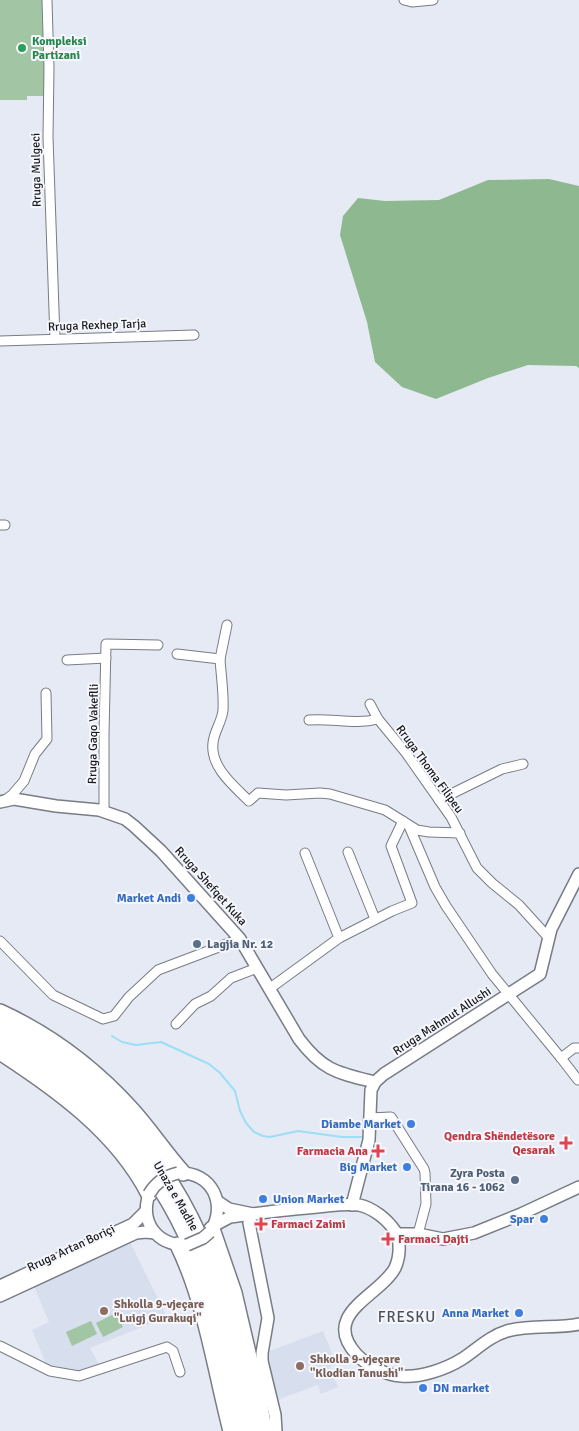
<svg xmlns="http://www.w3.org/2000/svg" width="579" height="1431" font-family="Signika,sans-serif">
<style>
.built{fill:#d7deee}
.green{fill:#a2c5a4}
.forest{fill:#8db890}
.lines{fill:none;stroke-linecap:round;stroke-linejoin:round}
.stream{stroke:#9cdef5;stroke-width:2}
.street-casing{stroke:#787c84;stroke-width:11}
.secondary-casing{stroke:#787c84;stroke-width:14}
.highway-casing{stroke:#787c84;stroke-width:18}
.street{stroke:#fff;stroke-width:9}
.secondary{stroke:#fff;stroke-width:11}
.highway{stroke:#fff;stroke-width:15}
.secondary-bridge-casing{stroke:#787c84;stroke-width:14;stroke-linecap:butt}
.secondary-bridge{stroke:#fff;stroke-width:11}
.leisure-dot{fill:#2e9e5b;stroke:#f5f7fd;stroke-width:2}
.shop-dot{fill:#3f7fe0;stroke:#f5f7fd;stroke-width:2}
.service-dot{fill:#5c6f8a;stroke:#f5f7fd;stroke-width:2}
.health-dot{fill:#e0444e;stroke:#f5f7fd;stroke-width:2}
.education-dot{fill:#8d6e63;stroke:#f5f7fd;stroke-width:2}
.labels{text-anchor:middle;stroke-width:4;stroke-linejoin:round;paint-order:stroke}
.leisure-label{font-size:12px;font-weight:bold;fill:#27864d;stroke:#f5f7fd;text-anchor:start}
.street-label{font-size:12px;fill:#17191c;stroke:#f5f7fd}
.shop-label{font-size:12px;font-weight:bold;fill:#366cbe;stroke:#f5f7fd;text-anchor:end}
.service-label{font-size:12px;font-weight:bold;fill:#4e5e75;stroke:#f5f7fd;text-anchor:start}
.health-label{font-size:12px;font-weight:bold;fill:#be3a42;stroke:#f5f7fd;text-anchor:end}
.education-label{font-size:12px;font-weight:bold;fill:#785e54;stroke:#f5f7fd;text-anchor:start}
.quarter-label{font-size:15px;letter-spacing:1px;fill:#4e5159;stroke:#f5f7fd}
</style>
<rect width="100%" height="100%" fill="#e6eaf4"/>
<g class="built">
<path d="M130,1242L167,1317L90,1348L99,1365L78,1375L47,1366L32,1330L49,1322L33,1284Z"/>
<path d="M323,1331L336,1364L329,1367L338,1387L321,1394L318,1385L277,1400L264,1353Z"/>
</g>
<g class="green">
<path d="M0,0H42L45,96H27V100H0Z"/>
<path d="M116,1313L123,1327L103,1337L96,1323Z"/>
<path d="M91,1321L97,1334L72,1346L66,1332Z"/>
</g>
<path class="forest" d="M549,179L579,186V368L576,366L528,365L488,378L436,399L402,387L375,362L367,322L340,235L343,216L358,198L385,201L439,200L488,180Z"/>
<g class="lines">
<path class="stream" d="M112,1036L122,1042L136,1045L161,1042L209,1064L220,1073L235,1091L240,1111L246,1123L254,1132L263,1136L270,1137L298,1131L342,1137H365"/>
<defs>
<g id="street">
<path d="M47,0L49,68L48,137L55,339"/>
<path d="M404,0L412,2L433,0"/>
<path d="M0,341L194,335"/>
<path d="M0,525H5"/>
<path d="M177,654L220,659L227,625"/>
<path d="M220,659C221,675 224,694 223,710C222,722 214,731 213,743C210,767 234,786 249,801L258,793L286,795L320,793L330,794L385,810L417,830L429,832L460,833"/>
<path d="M67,660L106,658"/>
<path d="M370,704L378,719L406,753L451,817L477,868L492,883L519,905L548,937"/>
<path d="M309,720C332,718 355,725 378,719"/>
<path d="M5,800L12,795L24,781L35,754L47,739L46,693"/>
<path d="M439,800L502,769L523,764"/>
<path d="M104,811V734L106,644L158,645"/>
<path d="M409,826L435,887L446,906L492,974L561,1058L574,1048H579"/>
<path d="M348,852L375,919"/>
<path d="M305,853L339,938"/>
<path d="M0,941L53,995L103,1019L114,1016L129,997L158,970L240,939"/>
<path d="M269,989L339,938L392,911L412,903L391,846L403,821"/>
<path d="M176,1024L195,1004L211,996L231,978L257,968"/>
<path d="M561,1058L578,1080"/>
<path d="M370,1118L391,1117L424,1169L425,1173L426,1204L418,1234"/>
<path d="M0,1346L50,1371L79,1376L167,1347L173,1351L180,1372"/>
</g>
<g id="secondary">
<path d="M0,802L14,799L56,806L99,810L125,819L134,826L161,851L240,939L299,1039C323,1071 338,1073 375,1082"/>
<path d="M178,1173C212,1171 228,1205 210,1232"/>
<path d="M149,1194C140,1222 156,1245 186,1245"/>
<path d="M352,1205L369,1140L371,1090L375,1082L384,1074L540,974L551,929L579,874"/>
<path d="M215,1225L230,1217L253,1214L229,1209L217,1201"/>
<path d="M397,1234H418L443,1239L474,1233L521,1214L579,1187"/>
<path d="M0,1286L133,1224L146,1211"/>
<path d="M0,1296L136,1233L146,1232L155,1233"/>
<path d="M276,1431L275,1415L262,1361V1353L268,1318L249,1223L253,1214C274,1211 295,1209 317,1207C330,1206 345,1203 359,1205C373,1208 387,1219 395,1231C401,1241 400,1257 395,1268C380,1296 319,1314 357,1355C368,1366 385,1375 401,1376C420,1378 446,1369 462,1359C477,1349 490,1336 507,1331C531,1324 556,1329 579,1324"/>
</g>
<g id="highway">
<path d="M0,1012C50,1035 95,1069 132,1110C150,1130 165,1153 183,1173"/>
<path d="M0,1025C104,1082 181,1169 217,1283C233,1331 242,1382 253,1431"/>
<path d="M0,1038C86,1088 155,1159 193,1251C218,1308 228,1371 241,1431"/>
<path d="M0,1052C57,1089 117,1132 149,1194"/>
<path d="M212,1229L234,1293L259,1400L264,1431"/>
<path d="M178,1245C206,1303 215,1369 231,1431"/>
</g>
</defs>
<use href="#street" class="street-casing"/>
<use href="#secondary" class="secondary-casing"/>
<use href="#highway" class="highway-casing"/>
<use href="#street" class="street"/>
<use href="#secondary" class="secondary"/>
<use href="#highway" class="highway"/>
<defs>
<g id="secondary-bridge">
<path d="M149,1194C156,1182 165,1176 178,1173"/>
<path d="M187,1245L203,1238L210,1232"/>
</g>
</defs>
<use href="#secondary-bridge" class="secondary-bridge-casing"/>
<use href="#secondary-bridge" class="secondary-bridge"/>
</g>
<circle class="leisure-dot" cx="22" cy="48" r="5"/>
<g class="shop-dot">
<circle cx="191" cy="898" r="5"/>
<circle cx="411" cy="1124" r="5"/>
<circle cx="407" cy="1167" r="5"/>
<circle cx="263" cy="1199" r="5"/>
<circle cx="544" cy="1219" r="5"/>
<circle cx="519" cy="1313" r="5"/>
<circle cx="423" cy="1388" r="5"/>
</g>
<g class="service-dot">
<circle cx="197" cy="944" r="5"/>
<circle cx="515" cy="1180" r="5"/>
</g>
<g class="health-dot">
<path d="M563.5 1135.5h5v5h5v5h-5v5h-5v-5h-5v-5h5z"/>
<path d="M375.5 1143.5h5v5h5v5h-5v5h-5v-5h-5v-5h5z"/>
<path d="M258.5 1216.5h5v5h5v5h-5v5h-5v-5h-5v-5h5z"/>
<path d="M385.5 1231.5h5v5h5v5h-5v5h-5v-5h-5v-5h5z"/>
</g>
<g class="education-dot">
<circle cx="104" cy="1311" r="5"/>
<circle cx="300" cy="1366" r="5"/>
</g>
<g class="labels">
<g class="leisure-label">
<text x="32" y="45">Kompleksi<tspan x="32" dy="14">Partizani</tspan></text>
</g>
<g class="street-label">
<text transform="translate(36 170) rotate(-91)" y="4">Rruga Mulgeci</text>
<text transform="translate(97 325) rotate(-2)" y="4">Rruga Rexhep Tarja</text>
<text transform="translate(93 734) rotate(-89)" y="4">Rruga Gaqo Vakeflli</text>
<text transform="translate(430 769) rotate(54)" y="4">Rruga Thoma Filipeu</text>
<text transform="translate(211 886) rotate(48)" y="4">Rruga Shefqet Kuka</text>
<text transform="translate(442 1021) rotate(-33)" y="4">Rruga Mahmut Allushi</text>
<text transform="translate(176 1196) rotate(60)" y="4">Unaza e Madhe</text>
<text transform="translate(71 1248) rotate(-25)" y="4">Rruga Artan Boriçi</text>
</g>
<g class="shop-label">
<text x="181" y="902">Market Andi</text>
<text x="401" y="1128">Diambe Market</text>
<text x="397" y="1171">Big Market</text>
<text x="273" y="1203" text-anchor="start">Union Market</text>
<text x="534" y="1223">Spar</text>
<text x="509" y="1317">Anna Market</text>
<text x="433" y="1392" text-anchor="start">DN market</text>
</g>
<g class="service-label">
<text x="207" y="948">Lagjia Nr. 12</text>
<text x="505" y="1177" text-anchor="end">Zyra Posta<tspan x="505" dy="14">Tirana 16 - 1062</tspan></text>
</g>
<g class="health-label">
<text x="555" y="1140">Qendra Shëndetësore<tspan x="555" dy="14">Qesarak</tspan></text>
<text x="368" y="1155">Farmacia Ana</text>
<text x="271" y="1228" text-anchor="start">Farmaci Zaimi</text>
<text x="398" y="1243" text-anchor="start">Farmaci Dajti</text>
</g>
<g class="education-label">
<text x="114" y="1308">Shkolla 9-vjeçare<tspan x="114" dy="14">"Luigj Gurakuqi"</tspan></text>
<text x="310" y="1363">Shkolla 9-vjeçare<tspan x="310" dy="14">"Klodian Tanushi"</tspan></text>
</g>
<g class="quarter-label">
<text x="407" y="1322">FRESKU</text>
</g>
</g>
</svg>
